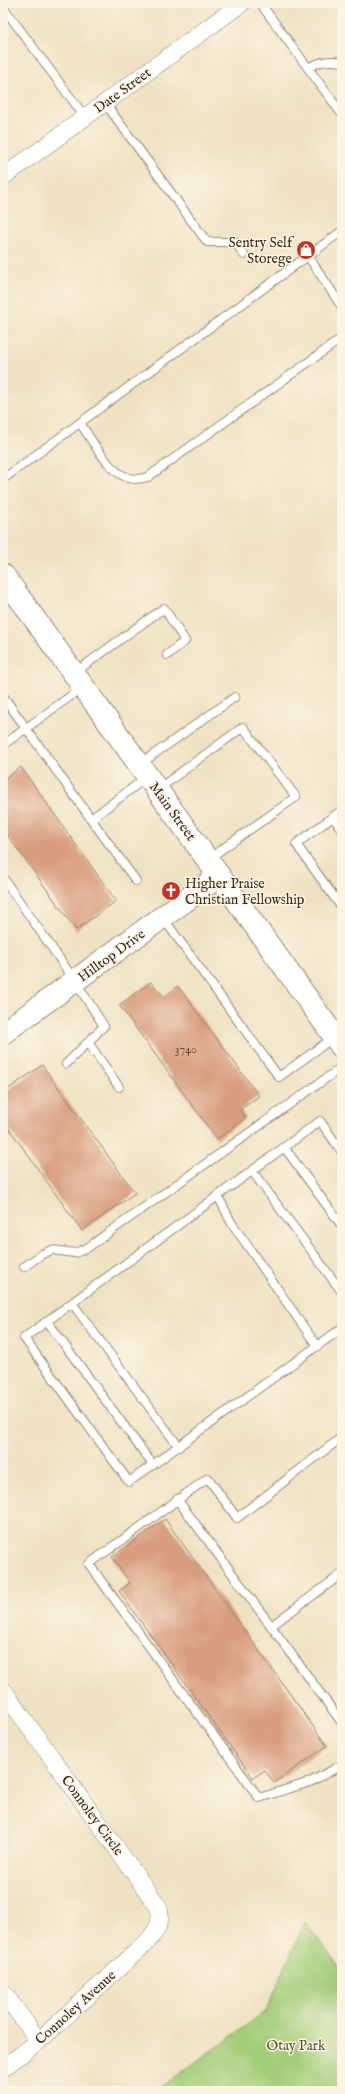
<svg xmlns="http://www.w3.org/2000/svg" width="345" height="2094" font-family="'IM FELL English',serif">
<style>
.green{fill:#a4cd79;stroke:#707c4c}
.building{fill:#d89d7e}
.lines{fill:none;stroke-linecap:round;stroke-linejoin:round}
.lane-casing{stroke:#958670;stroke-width:10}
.street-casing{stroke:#958670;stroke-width:18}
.secondary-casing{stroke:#958670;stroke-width:24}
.lane{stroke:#fff;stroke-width:8}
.street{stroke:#fff;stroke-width:17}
.secondary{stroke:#fff;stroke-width:22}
.labels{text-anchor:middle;stroke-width:3;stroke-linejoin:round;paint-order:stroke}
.number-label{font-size:12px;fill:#624736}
.street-label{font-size:14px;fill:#3b2a1e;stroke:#fcf5e5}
.poi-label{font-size:14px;fill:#3b2a1e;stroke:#fcf5e5;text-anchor:end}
.park-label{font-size:14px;fill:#555335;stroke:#fcf5e5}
</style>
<rect width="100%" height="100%" fill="#fcf5e5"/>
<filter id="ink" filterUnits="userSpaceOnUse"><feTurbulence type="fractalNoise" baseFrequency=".025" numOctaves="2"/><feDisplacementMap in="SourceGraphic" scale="8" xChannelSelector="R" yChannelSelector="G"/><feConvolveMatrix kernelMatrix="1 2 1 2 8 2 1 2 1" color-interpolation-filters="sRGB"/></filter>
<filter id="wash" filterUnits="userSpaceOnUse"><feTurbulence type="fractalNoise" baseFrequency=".012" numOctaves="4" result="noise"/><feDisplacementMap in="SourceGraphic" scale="16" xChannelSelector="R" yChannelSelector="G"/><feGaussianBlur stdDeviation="0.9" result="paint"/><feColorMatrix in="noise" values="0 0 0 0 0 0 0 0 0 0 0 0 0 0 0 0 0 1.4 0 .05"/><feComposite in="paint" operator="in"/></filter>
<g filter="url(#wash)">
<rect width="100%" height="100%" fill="#efe2c2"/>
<path class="green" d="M305,1922L342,1971V2091H156L266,2011Z"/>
<g id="blocks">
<g class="building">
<path d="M21,767L116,901L76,930L3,829V780Z"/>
<path d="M151,982L164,997L178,986L259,1096L240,1110L246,1118L217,1139L119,1005Z"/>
<path d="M42,1065L135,1193L82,1231L3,1120V1093Z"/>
<path d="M165,1519L327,1746L274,1783L265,1770L253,1778L119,1591L130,1583L112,1557Z"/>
</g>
</g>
</g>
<g filter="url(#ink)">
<use href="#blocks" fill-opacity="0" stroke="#958670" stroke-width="1"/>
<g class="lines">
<defs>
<g id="lane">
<path d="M260,3L342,114"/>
<path d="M3,7L85,117"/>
<path d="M308,68C320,61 329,60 342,62"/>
<path d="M105,103L207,242H235L244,255"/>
<path d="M308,256L342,307"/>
<path d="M80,423C90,437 108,470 124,476C131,480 141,479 148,477L342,338"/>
<path d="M3,479L342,231"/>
<path d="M74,673L164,608L185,641L167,655"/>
<path d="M3,696L91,819"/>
<path d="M3,745L83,687"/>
<path d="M140,764L235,697"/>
<path d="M158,789L243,727L296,797L208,859"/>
<path d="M342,810L296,844L342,908"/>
<path d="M333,817L342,830"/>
<path d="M3,878L75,981L104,1026L66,1064"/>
<path d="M136,881L91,819L147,777"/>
<path d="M163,918L279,1077L334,1037"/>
<path d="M88,1042L119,1087"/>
<path d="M284,1147L342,1226"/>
<path d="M342,1152L320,1121L24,1338L129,1482L342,1328"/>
<path d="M252,1171L342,1292"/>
<path d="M218,1196L231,1222L317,1346"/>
<path d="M24,1267L42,1254L52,1250L75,1253L87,1248L342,1067"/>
<path d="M72,1303L179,1447"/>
<path d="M47,1321L153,1465"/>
<path d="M342,1437L237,1518L208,1478L89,1564L259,1798L310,1782L342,1765"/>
<path d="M177,1499L271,1626"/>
<path d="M342,1574L271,1626L342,1723"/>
</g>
<g id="street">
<path d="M3,177L242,3"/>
<path d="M3,1690L158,1906C164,1921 156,1932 146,1943L39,2041L3,2068"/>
<path d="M3,1992L39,2041"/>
</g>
<g id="secondary">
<path d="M3,575L342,1047"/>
<path d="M3,1033L219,876"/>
</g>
</defs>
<use href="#lane" class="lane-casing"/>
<use href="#street" class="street-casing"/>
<use href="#secondary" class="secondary-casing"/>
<use href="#lane" class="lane"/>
<use href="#street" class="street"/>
<use href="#secondary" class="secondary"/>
</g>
</g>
<defs>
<symbol id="shop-disc" viewBox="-11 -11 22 22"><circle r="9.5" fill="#c8321e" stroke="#fcf5e5"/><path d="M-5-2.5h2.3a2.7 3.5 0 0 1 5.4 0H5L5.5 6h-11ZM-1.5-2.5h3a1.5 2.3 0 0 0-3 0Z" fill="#fff"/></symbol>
<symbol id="church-disc" viewBox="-11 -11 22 22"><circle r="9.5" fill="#c8321e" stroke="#fcf5e5"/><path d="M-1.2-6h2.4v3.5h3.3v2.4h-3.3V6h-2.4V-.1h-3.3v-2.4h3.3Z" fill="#fff"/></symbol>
</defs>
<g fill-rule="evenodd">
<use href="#shop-disc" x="295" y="239" width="22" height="22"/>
<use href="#church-disc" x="160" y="880" width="22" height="22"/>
</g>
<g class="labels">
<g class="number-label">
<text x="186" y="1053">3740</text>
</g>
<g class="street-label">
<text transform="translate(122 90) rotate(-36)" y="5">Date Street</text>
<text transform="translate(173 811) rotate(54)" y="5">Main Street</text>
<text transform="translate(111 955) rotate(-36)" y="5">Hilltop Drive</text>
<text transform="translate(93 1815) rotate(54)" y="5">Connoley Circle</text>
<text transform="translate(75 2007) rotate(-42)" y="5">Connoley Avenue</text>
</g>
<g class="poi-label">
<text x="292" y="247">Sentry Self<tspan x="292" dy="16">Storege</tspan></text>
<text x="185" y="888" text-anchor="start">Higher Praise<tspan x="185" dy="16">Christian Fellowship</tspan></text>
</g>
<g class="park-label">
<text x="296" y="2050">Otay Park</text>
</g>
</g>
<rect width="345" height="2094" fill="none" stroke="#fcf5e5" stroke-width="16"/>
</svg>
